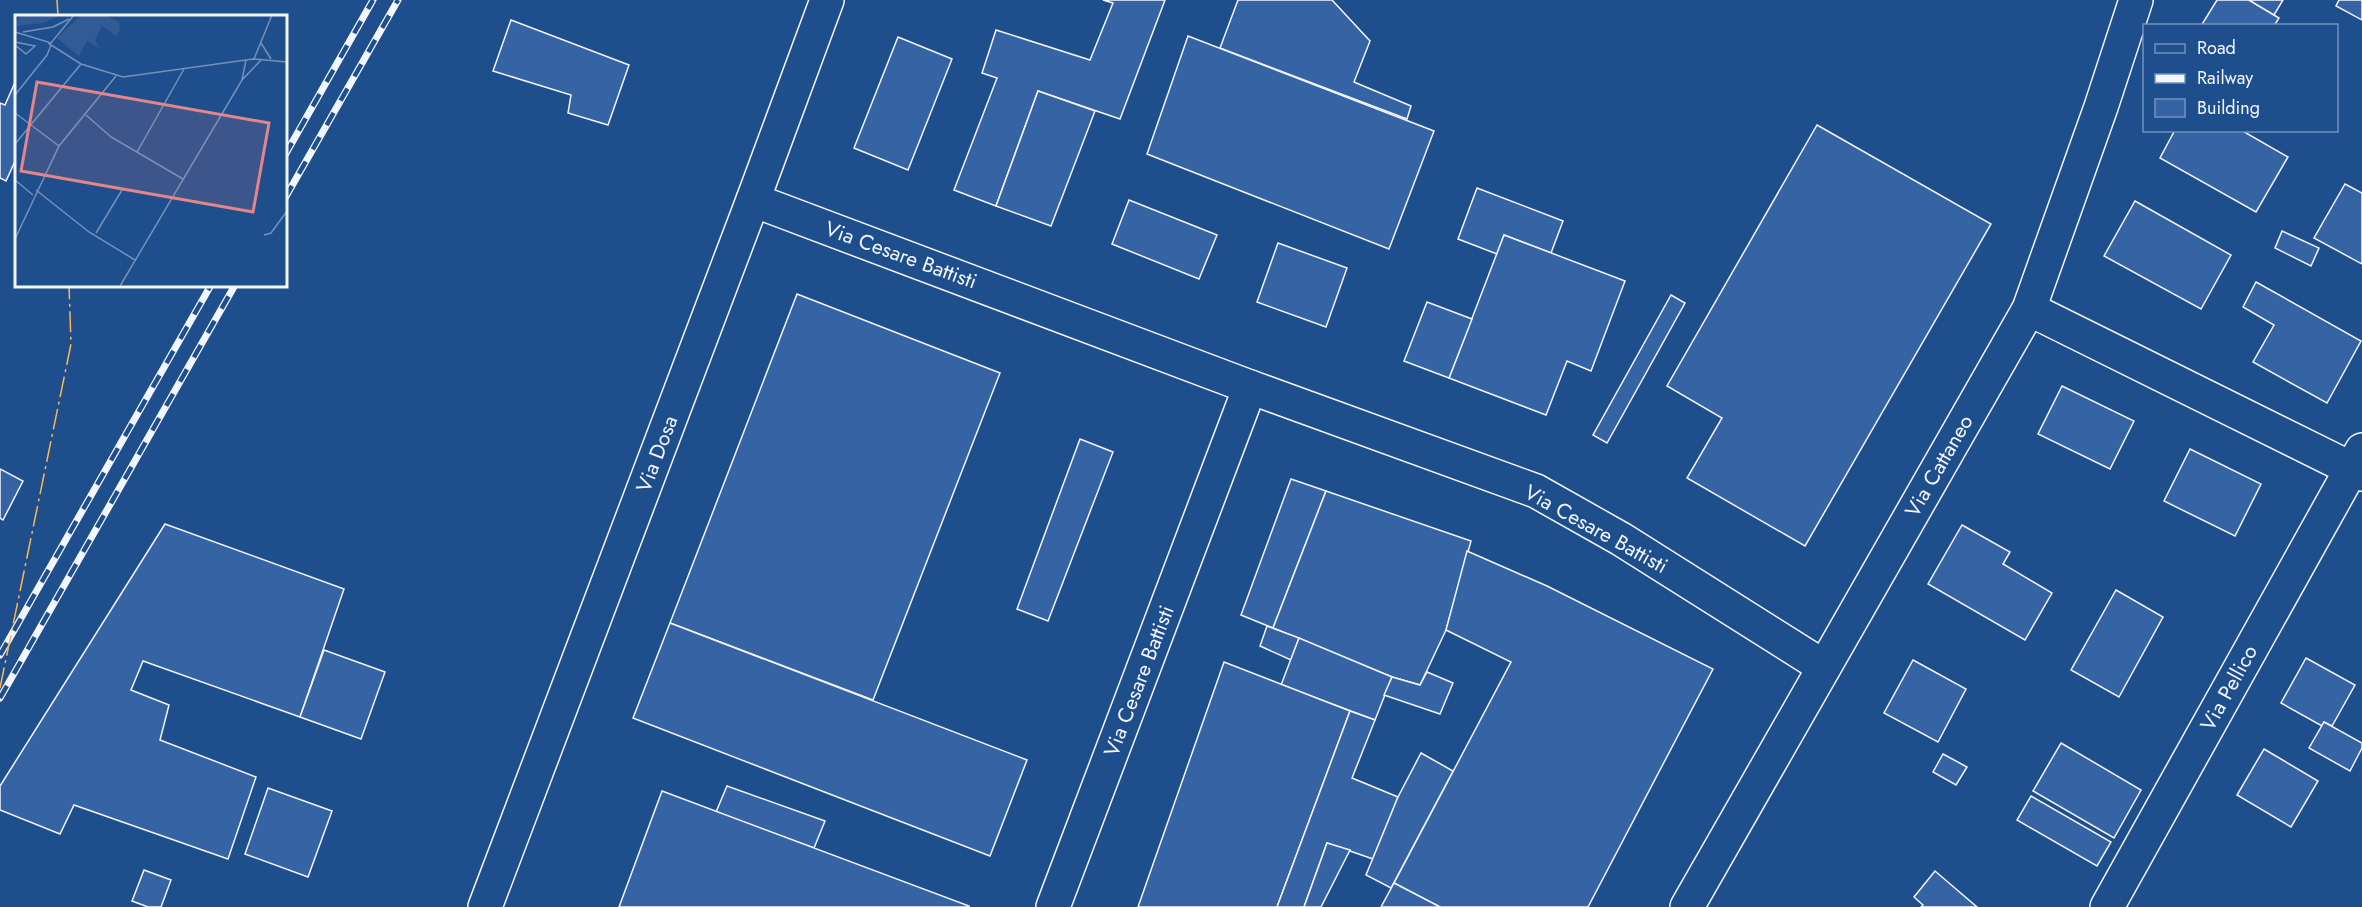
<svg xmlns="http://www.w3.org/2000/svg" width="2362" height="907" font-family="Jost,sans-serif">
<style>
.building{fill:#3563a3;stroke:#f2f6ff;stroke-width:1.5}
.lines{fill:none;stroke-linecap:round;stroke-linejoin:round}
.minor-casing{stroke:#f2f6ff;stroke-width:36}
.tertiary-casing{stroke:#f2f6ff;stroke-width:36}
.minor{stroke:#1f4e8c;stroke-width:33}
.tertiary{stroke:#1f4e8c;stroke-width:33}
.rail-casing{stroke:#f2f6ff;stroke-width:7}
.rail{stroke:#1f4e8c;stroke-width:4.5;stroke-dasharray:14;stroke-linecap:butt}
.power{stroke:#ffb74d;stroke-width:1.5;stroke-dasharray:21 4.5 3 4.5;stroke-linecap:butt}
.labels{text-anchor:middle;stroke-width:4.5;stroke-linejoin:round;paint-order:stroke}
.street-label{font-size:21px;fill:#f2f6ff;stroke:#1f4e8c}
.inset-road{fill:none;stroke:#7391ba;stroke-width:1.5}
.view{fill:#e38589;fill-opacity:0.15;stroke:#e38589;stroke-width:3}
.inset-edge{fill:none;stroke:#f2f6ff;stroke-width:3}
</style>
<rect width="100%" height="100%" fill="#1f4e8c"/>
<g class="building">
<path d="M1103,0H1165L1120,119L1038,91L996,206L954,190L997,78L982,73L996,30L1090,60L1113,3Z"/>
<path d="M1238,0H1332L1370,41L1354,82L1411,106L1407,119L1220,48Z"/>
<path d="M2217,0H2249L2279,18L2274,26H2201Z"/>
<path d="M2249,0H2283L2274,15Z"/>
<path d="M2339,0H2362V20L2336,6Z"/>
<path d="M511,20L629,65L608,125L568,113L571,95L493,71Z"/>
<path d="M1188,36L1434,131L1389,249L1147,154Z"/>
<path d="M898,37L952,59L908,170L854,148Z"/>
<path d="M16,80V159L6,181L0,178V103L5,105Z"/>
<path d="M1038,91L1095,111L1051,226L996,206Z"/>
<path d="M1817,125L1991,224L1805,546L1687,478L1722,418L1667,386Z"/>
<path d="M2175,130H2241L2288,157L2256,212L2160,158Z"/>
<path d="M2345,184L2362,193V264L2314,238Z"/>
<path d="M1477,188L1563,221L1551,253L1504,235L1497,254L1458,239Z"/>
<path d="M1129,200L1217,235L1199,279L1112,244Z"/>
<path d="M2135,201L2231,255L2201,309L2104,256Z"/>
<path d="M2282,231L2319,248L2311,266L2275,248Z"/>
<path d="M1504,235L1625,281L1591,371L1567,361L1546,415L1449,378Z"/>
<path d="M1278,243L1347,268L1326,327L1257,302Z"/>
<path d="M2256,282L2361,341L2327,403L2253,362L2274,325L2243,307Z"/>
<path d="M797,294L1000,373L873,700L670,623Z"/>
<path d="M1671,295L1685,303L1607,443L1593,435Z"/>
<path d="M1427,302L1472,319L1449,378L1404,361Z"/>
<path d="M2062,386L2134,421L2110,469L2038,434Z"/>
<path d="M1080,439L1113,452L1048,621L1017,609Z"/>
<path d="M2190,449L2261,484L2235,536L2164,501Z"/>
<path d="M0,469L23,481L3,520L0,518Z"/>
<path d="M1291,479L1326,491L1273,628L1241,615Z"/>
<path d="M1326,491L1471,541L1446,630L1420,685L1392,677L1273,628Z"/>
<path d="M165,524L344,589L300,717L143,661L131,690L169,705L160,740L256,777L228,859L74,805L60,834L0,810V786Z"/>
<path d="M1962,525L2010,552L2003,564L2052,593L2025,640L1928,584Z"/>
<path d="M1467,551L1547,586L1713,669L1588,907H1440L1394,883L1511,662L1446,630Z"/>
<path d="M2116,590L2163,617L2119,697L2071,670Z"/>
<path d="M670,623L1027,760L990,856L633,718Z"/>
<path d="M1267,626L1299,638L1291,660L1260,646Z"/>
<path d="M1299,638L1392,677L1375,720L1281,685Z"/>
<path d="M324,650L385,672L361,739L300,717Z"/>
<path d="M2306,658L2355,685L2332,726L2324,722L2322,726L2281,703Z"/>
<path d="M1913,660L1966,689L1938,742L1884,713Z"/>
<path d="M1224,662L1350,711L1277,907H1138Z"/>
<path d="M1427,672L1453,683L1440,714L1384,695L1392,677L1420,685Z"/>
<path d="M1350,711L1375,720L1352,778L1398,797L1373,859L1327,843L1304,907H1277Z"/>
<path d="M2324,722L2362,743V748L2350,771L2309,748Z"/>
<path d="M2061,743L2141,790L2114,838L2033,791Z"/>
<path d="M2264,749L2318,781L2291,827L2237,795Z"/>
<path d="M1421,753L1453,771L1391,888L1366,875L1398,797Z"/>
<path d="M1943,754L1967,767L1956,785L1933,772Z"/>
<path d="M727,786L825,821L814,848L716,812Z"/>
<path d="M268,788L332,811L308,877L245,854Z"/>
<path d="M662,791L969,906V907H619Z"/>
<path d="M2031,796L2111,842L2097,866L2017,820Z"/>
<path d="M1327,843L1350,850L1321,907H1304Z"/>
<path d="M144,870L171,880L161,907H148L132,901Z"/>
<path d="M1935,871L1977,907H1921L1923,905L1914,897Z"/>
<path d="M1394,883L1440,907H1381Z"/>
</g>
<g class="lines">
<defs>
<g id="minor">
<path d="M753,200L1250,387L1536,491L1621,539L1824,667"/>
<path d="M2029,309L2362,474"/>
<path d="M1053,907L1250,387"/>
<path d="M1687,907L2029,309L2101,107L2136,0"/>
<path d="M2107,907L2362,450"/>
</g>
<path id="tertiary" d="M485,907L753,200L827,0"/>
</defs>
<use href="#minor" class="minor-casing"/>
<use href="#tertiary" class="tertiary-casing"/>
<use href="#minor" class="minor"/>
<use href="#tertiary" class="tertiary"/>
<defs>
<g id="rail">
<path d="M285,155L373,0"/>
<path d="M285,198L398,0"/>
<path d="M0,655L211,285"/>
<path d="M0,698L235,285"/>
</g>
</defs>
<use href="#rail" class="rail-casing"/>
<use href="#rail" class="rail"/>
<g class="power">
<path d="M57,0L58,16"/>
<path d="M0,688L71,344L69,285"/>
</g>
</g>
<g class="labels">
<g class="street-label">
<text transform="translate(901 255) rotate(20)" y="7">Via Cesare Battisti</text>
<text transform="translate(657 454) rotate(-69)" y="7">Via Dosa</text>
<text transform="translate(1939 466) rotate(-60)" y="7">Via Cattaneo</text>
<text transform="translate(1596 529) rotate(29)" y="7">Via Cesare Battisti</text>
<text transform="translate(1139 681) rotate(-69)" y="7">Via Cesare Battisti</text>
<text transform="translate(2229 688) rotate(-61)" y="7">Via Pellico</text>
</g>
</g>
<g transform="translate(15 15)">
<rect width="272" height="272" fill="#1f4e8c"/>
<path d="M5,0H47L28,8L0,11ZM66,0H91L104,7L105,15L101,21L87,11L80,25L84,33L72,26L64,41L42,23Z" fill="#305b95"/>
<path class="inset-road" d="M0,17L36,28L59,0M8,17L38,12L54,4M0,27L20,31L11,39L0,30M33,28L66,49L108,62L238,44L272,47M246,28L256,44M239,44L257,0M227,65L231,45M0,80L32,40L36,30M0,98L44,131M71,100L96,122L168,164M0,129L66,49M122,137L169,54M0,165L18,180M21,175L74,217L120,245M81,218L107,175M249,220L256,218L272,196M0,224L44,131L101,61M105,271L227,65L247,44"/>
<path class="view" d="M22,67L254,108L238,197L6,156Z"/>
<rect width="272" height="272" class="inset-edge"/>
</g>
<rect x="2143" y="24" width="195" height="108" fill="#1f4e8c" stroke="#7391ba" stroke-width="1.5"/>
<rect x="2155" y="44" width="30" height="9" fill="#1f4e8c" stroke="#7391ba" stroke-width="1.5"/>
<text x="2197" y="54" font-size="18" fill="#f2f6ff">Road</text>
<rect x="2155" y="74" width="30" height="9" fill="#f2f6ff" stroke="#7391ba" stroke-width="1.5"/>
<text x="2197" y="84" font-size="18" fill="#f2f6ff">Railway</text>
<rect x="2155" y="99" width="30" height="18" fill="#3563a3" stroke="#7391ba" stroke-width="1.5"/>
<text x="2197" y="114" font-size="18" fill="#f2f6ff">Building</text>
</svg>
